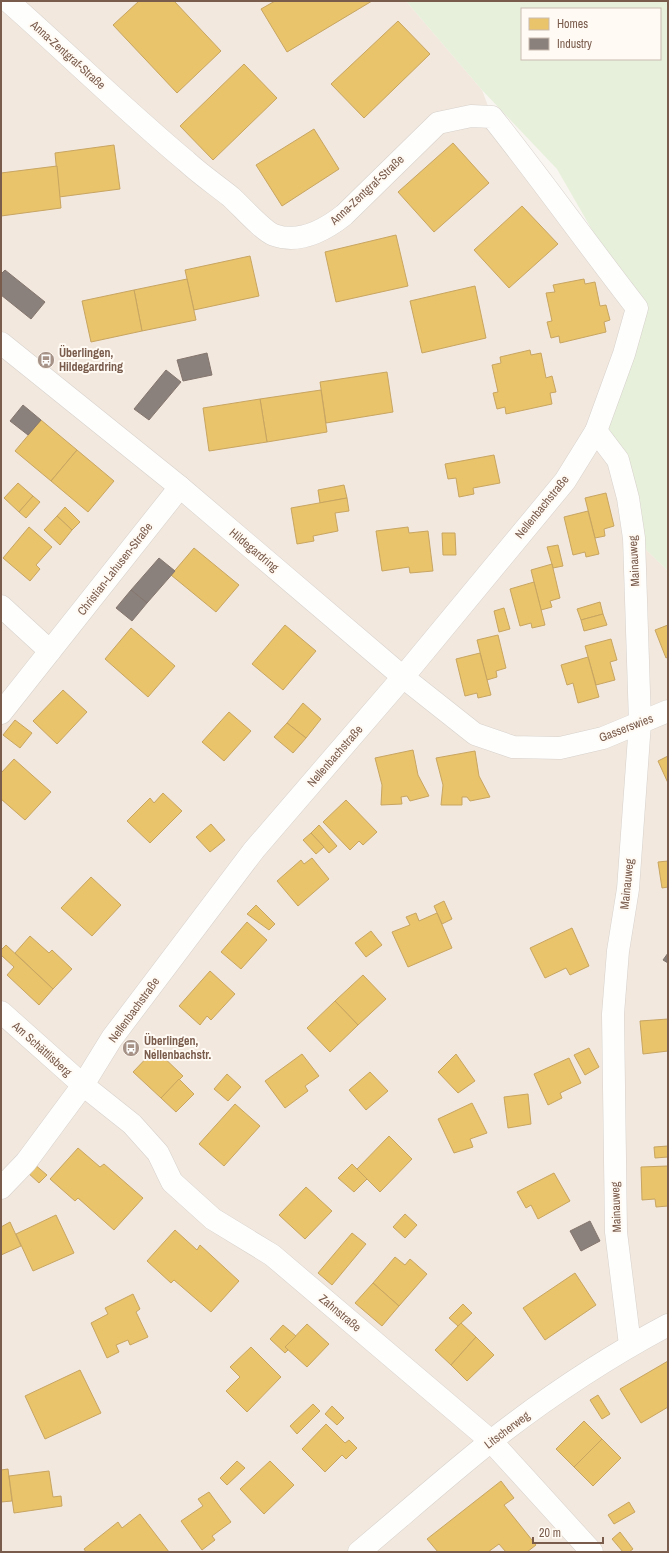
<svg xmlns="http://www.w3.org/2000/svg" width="669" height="1553" font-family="'Archivo Narrow',sans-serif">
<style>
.residential{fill:#f2e8de}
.green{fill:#e7f0db;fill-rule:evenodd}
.homes{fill:#e9c46a;stroke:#c8a561}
.industry{fill:#8a817c;stroke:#85766e}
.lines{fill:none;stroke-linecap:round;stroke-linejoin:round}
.minor-casing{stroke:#d7d1cb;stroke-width:23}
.minor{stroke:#fefefd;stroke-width:22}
.labels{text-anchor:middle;stroke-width:4;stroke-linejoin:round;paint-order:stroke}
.street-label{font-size:12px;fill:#7a5c4d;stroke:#fffaf3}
.poi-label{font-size:12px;font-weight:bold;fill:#7a5c4d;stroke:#fffaf3;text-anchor:start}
</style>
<rect width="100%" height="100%" fill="#f9f5f0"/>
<path class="residential" d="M1,1H406L482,90L492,117L637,308L634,538L668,571V1552H1Z"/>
<path class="green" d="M406,1H668V571L634,538L596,431L637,308L557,169L482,90ZM522,9H660V59H522Z"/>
<g class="homes">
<path d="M139,1H174L221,51L177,93L113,25Z"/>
<path d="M275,1H372L287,52L261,9Z"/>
<path d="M398,21L430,54L364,118L331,84Z"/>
<path d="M244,64L277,98L213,160L180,126Z"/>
<path d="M314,129L339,169L282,206L256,165Z"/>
<path d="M453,143L489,183L434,232L398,192Z"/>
<path d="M114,145L120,189L59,197L55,153Z"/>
<path d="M57,166L61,208L1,216V173Z"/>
<path d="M522,206L558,244L509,288L474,250Z"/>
<path d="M396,235L408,286L336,302L325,252Z"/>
<path d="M250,256L259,296L194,310L185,270Z"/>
<path d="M187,279L196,320L142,331L134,290Z"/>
<path d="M584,279L585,284L595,282L600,306L606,305L610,320L604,322L606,332L560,343L559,336L551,338L547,322L552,321L546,293L555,292L553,285Z"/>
<path d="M475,286L486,338L422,353L410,301Z"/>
<path d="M134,290L142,331L91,342L82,301Z"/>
<path d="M530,350L531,355L541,353L546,378L552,376L556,392L550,393L552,404L506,414L505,407L497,409L493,393L498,392L492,365L501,363L500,357Z"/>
<path d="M387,372L393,412L326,423L320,382Z"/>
<path d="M321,390L327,432L267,442L260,399Z"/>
<path d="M260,399L267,442L209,451L203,408Z"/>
<path d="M41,420L77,450L51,481L15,451Z"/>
<path d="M77,450L114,481L88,512L51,481Z"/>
<path d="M494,455L500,483L473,488L474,494L459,497L456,478L448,479L445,464Z"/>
<path d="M18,483L33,496L19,512L4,498Z"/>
<path d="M344,485L347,498L320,503L318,490Z"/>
<path d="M606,493L614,526L604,529L605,536L595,538L585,498Z"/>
<path d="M33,496L40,502L26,518L19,512Z"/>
<path d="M347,498L349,511L335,513L338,531L313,536L314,541L297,544L291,508Z"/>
<path d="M65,507L80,522L72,530L57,516Z"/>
<path d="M588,511L599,554L586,557L585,552L573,555L564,517Z"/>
<path d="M57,516L72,530L60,545L44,530Z"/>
<path d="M29,527L52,547L36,565L40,569L30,581L3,558Z"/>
<path d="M408,527L409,533L428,531L433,571L410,573L409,567L382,571L376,531Z"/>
<path d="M442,533H455L456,555H443Z"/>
<path d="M558,545L563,566L553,568L547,547Z"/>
<path d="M194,548L239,585L216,612L171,575Z"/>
<path d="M552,564L560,598L550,601L552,607L541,610L531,570Z"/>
<path d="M534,582L545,625L532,628L531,623L520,626L510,589Z"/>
<path d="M600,602L603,614L581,620L577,609Z"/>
<path d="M504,608L510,629L499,632L494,611Z"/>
<path d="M603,614L607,625L584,631L581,620Z"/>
<path d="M285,625L316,651L283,690L252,664Z"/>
<path d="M668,625V657L666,658L655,630Z"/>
<path d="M131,628L175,666L148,697L105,659Z"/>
<path d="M498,635L506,668L496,671L497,677L487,680L477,640Z"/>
<path d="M611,639L617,660L610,662L615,680L596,685L585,646Z"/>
<path d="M480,653L491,695L478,698L477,693L465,696L456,659Z"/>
<path d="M588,657L599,697L578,703L573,683L567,685L561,665Z"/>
<path d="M63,690L87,712L57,744L33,721Z"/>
<path d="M303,703L321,719L306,738L287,723Z"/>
<path d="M229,712L251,731L224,761L202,742Z"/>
<path d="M15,720L32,733L20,748L3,735Z"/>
<path d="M287,723L306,738L293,753L274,737Z"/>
<path d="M413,750L418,775L429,796L410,801L407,796L401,797L402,804L381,805L382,785L375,758Z"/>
<path d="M475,751L479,776L490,797L470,801L467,797H462V805H441L443,785L436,758Z"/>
<path d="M668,756V783L658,761Z"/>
<path d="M14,759L51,792L25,820L1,799V773Z"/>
<path d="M163,793L182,811L150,843L127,821L150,798L154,803Z"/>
<path d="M346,800L377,832L363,845L359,841L350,850L323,822Z"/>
<path d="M211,824L225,840L210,852L196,837Z"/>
<path d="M319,825L337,846L329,853L311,833Z"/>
<path d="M311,833L324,847L316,854L303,840Z"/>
<path d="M312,858L329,879L298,906L277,881L301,860L304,864Z"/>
<path d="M668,861V887L662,888L658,862Z"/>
<path d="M91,877L121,905L92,936L61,908Z"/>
<path d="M444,901L452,919L442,924L434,906Z"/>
<path d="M256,905L275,924L269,930L247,914Z"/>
<path d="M416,913L419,921L437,913L452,948L408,967L392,932L410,925L406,917Z"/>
<path d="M247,922L267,940L241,969L221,952Z"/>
<path d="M572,928L589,966L570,975L566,968L545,978L530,948Z"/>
<path d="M371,931L382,945L366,957L355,943Z"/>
<path d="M30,936L49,953L52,950L72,969L53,989L15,953Z"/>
<path d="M6,945L53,989L39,1005L7,975L14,967L1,955V950Z"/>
<path d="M210,971L235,994L211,1020L207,1016L200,1025L179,1006Z"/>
<path d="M363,975L386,999L358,1025L335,1001Z"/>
<path d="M335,1001L358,1025L330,1052L307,1028Z"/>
<path d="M668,1019V1051L643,1054L640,1021Z"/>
<path d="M589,1048L599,1067L585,1075L574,1055Z"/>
<path d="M155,1049L183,1076L161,1098L133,1072Z"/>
<path d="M302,1054L319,1076L305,1086L308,1091L285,1108L265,1081Z"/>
<path d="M456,1054L475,1081L458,1093L438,1072Z"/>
<path d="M569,1058L581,1083L560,1093L562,1098L548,1105L534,1074Z"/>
<path d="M370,1072L388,1091L366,1110L349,1090Z"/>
<path d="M227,1074L241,1087L228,1101L214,1089Z"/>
<path d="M179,1079L194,1094L176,1112L161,1098Z"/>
<path d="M528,1094L531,1124L508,1128L504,1097Z"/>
<path d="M472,1103L487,1133L470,1139L473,1147L454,1153L438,1119Z"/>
<path d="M235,1104L260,1126L224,1166L199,1144Z"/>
<path d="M389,1136L412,1159L380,1192L357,1169Z"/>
<path d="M668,1146V1157L655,1158L654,1147Z"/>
<path d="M78,1148L100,1167L104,1164L143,1198L114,1230L78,1198L75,1201L50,1179Z"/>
<path d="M34,1164L47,1175L39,1183L27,1172Z"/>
<path d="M352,1164L367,1179L354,1192L338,1178Z"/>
<path d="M668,1166V1206L656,1207L655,1199L642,1200L641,1167Z"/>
<path d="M554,1173L570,1201L538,1219L531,1205L526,1208L517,1192Z"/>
<path d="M306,1187L332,1211L305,1239L279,1215Z"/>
<path d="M405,1214L417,1225L405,1238L393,1227Z"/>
<path d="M56,1215L74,1253L33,1271L16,1234Z"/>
<path d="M10,1222L21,1246L1,1255V1227Z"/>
<path d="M175,1230L197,1250L200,1245L239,1281L211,1312L174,1280L171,1283L147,1261Z"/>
<path d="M352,1233L366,1244L332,1285L318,1273Z"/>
<path d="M395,1257L405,1265L410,1259L427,1274L399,1306L373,1283Z"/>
<path d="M575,1273L596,1305L545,1340L523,1308Z"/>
<path d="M373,1283L399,1306L382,1326L355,1303Z"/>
<path d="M133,1294L140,1309L136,1312L148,1337L130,1345L128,1340L116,1345L119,1352L107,1358L91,1323L108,1314L105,1308Z"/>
<path d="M463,1304L472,1313L458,1326L449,1318Z"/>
<path d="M461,1323L476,1337L451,1365L435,1350Z"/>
<path d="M307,1324L329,1344L307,1367L285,1347Z"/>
<path d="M283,1325L296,1336L285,1347L288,1350L285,1353L270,1339Z"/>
<path d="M476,1337L494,1355L467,1381L451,1365Z"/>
<path d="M251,1347L281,1377L247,1412L226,1391L240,1377L230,1367Z"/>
<path d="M668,1361V1407L641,1423L620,1389Z"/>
<path d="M80,1370L101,1413L45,1439L25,1396Z"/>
<path d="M598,1395L610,1414L602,1419L590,1400Z"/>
<path d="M313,1404L320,1411L297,1434L290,1426Z"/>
<path d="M332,1406L344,1418L337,1425L325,1414Z"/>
<path d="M584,1421L602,1439L574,1467L556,1449Z"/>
<path d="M326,1424L345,1443L349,1440L357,1448L346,1459L342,1455L325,1472L302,1449Z"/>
<path d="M602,1439L621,1458L593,1486L574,1467Z"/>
<path d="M237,1461L245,1468L227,1485L220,1478Z"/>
<path d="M270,1461L294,1485L264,1514L240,1489Z"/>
<path d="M8,1469L12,1501L1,1502V1470Z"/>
<path d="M49,1471L53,1497L61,1496L62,1506L14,1513L9,1476Z"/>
<path d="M501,1481L514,1498L504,1505L536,1545L527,1552H506L499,1544L488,1552H438L427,1539Z"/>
<path d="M209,1492L231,1522L212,1536L215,1540L202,1550L181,1521L203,1506L198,1499Z"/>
<path d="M629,1502L635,1512L614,1524L608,1515Z"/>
<path d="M140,1514L169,1552H86L84,1549L118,1522L122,1528Z"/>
<path d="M620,1532L633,1549L629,1552H623L612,1539Z"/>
</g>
<g class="industry">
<path d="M5,270L45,302L31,319L1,295V274Z"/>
<path d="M207,353L212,375L183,381L177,360Z"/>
<path d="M166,370L181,382L149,420L134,409Z"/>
<path d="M23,405L41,420L28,435L10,421Z"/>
<path d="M159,558L175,571L147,603L131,590Z"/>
<path d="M131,590L147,603L132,621L116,608Z"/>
<path d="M668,953V963L663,960Z"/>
<path d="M590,1221L600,1241L581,1251L570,1231Z"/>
</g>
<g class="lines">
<defs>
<g id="minor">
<path d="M1,343L180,487L403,677L475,734L513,747L560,748L603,738L668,711"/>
<path d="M596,431L618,460L628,498L634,538L640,723L628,889L618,951L613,1014L616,1232L630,1345"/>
<path d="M1,606L50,651"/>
<path d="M1,713L180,487"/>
<path d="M1,1012L83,1085L132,1124L158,1153L172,1182L213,1219L272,1255L491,1441L592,1552"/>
<path d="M1,1188L26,1162L83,1085L112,1038L254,850L403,677L565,481L596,431L624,354L637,308C588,245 542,180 492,117L471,116L438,123L344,215C325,230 299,244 274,235C263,231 241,206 231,197C216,185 200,174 186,161C125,110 68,54 8,1"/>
<path d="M359,1552C403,1515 446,1477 491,1441C546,1398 606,1358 668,1325"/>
</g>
</defs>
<use href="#minor" class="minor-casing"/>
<use href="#minor" class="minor"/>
</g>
<defs>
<symbol id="bus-disc" viewBox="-11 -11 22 22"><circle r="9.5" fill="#a69286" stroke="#fffaf3"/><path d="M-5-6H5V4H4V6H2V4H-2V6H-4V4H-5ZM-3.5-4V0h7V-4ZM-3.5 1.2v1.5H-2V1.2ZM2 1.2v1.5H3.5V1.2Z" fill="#fff"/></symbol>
</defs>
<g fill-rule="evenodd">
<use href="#bus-disc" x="36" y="350" width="20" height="20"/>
<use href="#bus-disc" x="121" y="1038" width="20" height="20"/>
</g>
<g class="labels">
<g class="street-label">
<text transform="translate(68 55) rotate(42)" y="4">Anna-Zentgraf-Straße</text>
<text transform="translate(367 190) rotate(-43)" y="4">Anna-Zentgraf-Straße</text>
<text transform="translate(542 507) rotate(-51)" y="4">Nellenbachstraße</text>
<text transform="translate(254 550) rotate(40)" y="4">Hildegardring</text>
<text transform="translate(634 561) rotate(-93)" y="4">Mainauweg</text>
<text transform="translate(115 569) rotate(-52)" y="4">Christian-Lahusen-Straße</text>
<text transform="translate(626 728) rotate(-21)" y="4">Gasserswies</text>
<text transform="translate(335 756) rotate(-49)" y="4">Nellenbachstraße</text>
<text transform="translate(627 884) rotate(-84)" y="4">Mainauweg</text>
<text transform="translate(134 1010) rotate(-54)" y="4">Nellenbachstraße</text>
<text transform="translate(42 1049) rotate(42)" y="4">Am Schättlisberg</text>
<text transform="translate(616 1207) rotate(-92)" y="4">Mainauweg</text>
<text transform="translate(340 1313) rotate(40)" y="4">Zahnstraße</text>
<text transform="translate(507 1430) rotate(-37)" y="4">Litscherweg</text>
</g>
<g class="poi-label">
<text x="59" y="357">Überlingen,<tspan x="59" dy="14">Hildegardring</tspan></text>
<text x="144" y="1045">Überlingen,<tspan x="144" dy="14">Nellenbachstr.</tspan></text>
</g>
</g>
<rect width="669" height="1553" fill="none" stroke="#7a5c4d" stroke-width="4"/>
<rect x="521" y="8" width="140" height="52" fill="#fffaf3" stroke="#cabbb1"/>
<rect x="529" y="18" width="20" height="12" fill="#e9c46a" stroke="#cabbb1"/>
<text x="557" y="28" font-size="12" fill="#7a5c4d">Homes</text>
<rect x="529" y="38" width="20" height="12" fill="#8a817c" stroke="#cabbb1"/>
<text x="557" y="48" font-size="12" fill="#7a5c4d">Industry</text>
<path d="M533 1537v6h70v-6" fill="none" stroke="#7a5c4d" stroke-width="2"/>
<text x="539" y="1537" font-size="12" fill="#7a5c4d" stroke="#fffaf3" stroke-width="3" paint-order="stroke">20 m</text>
</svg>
